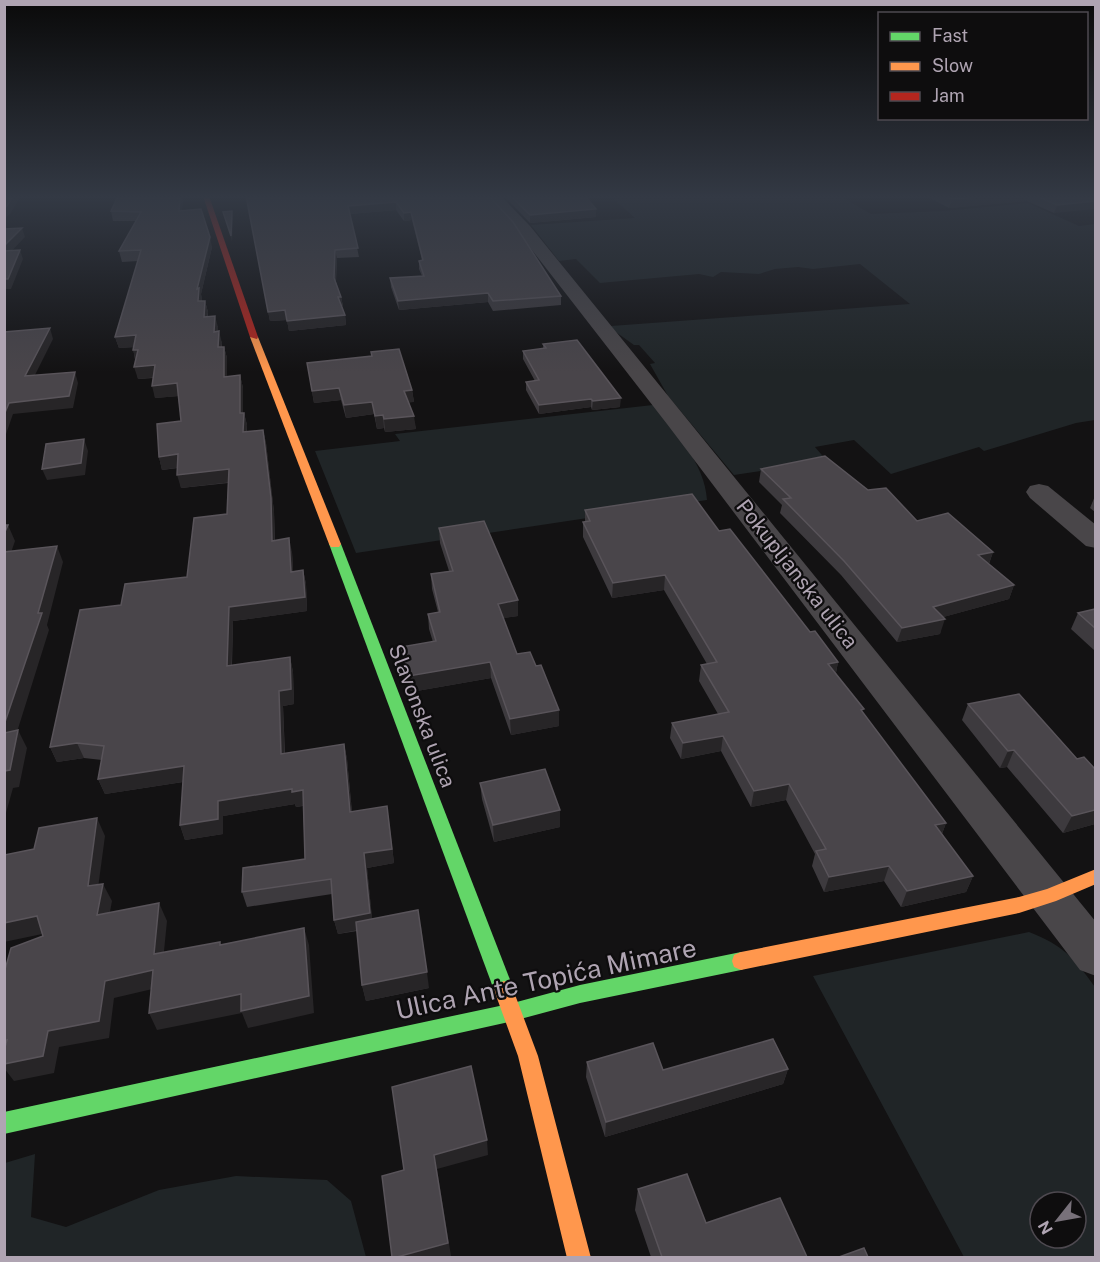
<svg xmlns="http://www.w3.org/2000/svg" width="1100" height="1262" font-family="'Public Sans',sans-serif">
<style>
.green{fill:#202527;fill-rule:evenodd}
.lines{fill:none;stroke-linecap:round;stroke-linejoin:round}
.street{fill:#494649;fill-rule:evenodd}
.fast{fill:#63d668;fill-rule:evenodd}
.slow{fill:#ff974d;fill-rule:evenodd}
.jam{fill:#b3261e;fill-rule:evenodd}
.wall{fill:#3d3a3e}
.shaded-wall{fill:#272527}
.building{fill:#49454a;stroke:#59545a;stroke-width:1.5}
.labels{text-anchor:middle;stroke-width:4.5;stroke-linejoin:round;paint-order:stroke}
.street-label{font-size:21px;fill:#afa4b2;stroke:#0e0d0e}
.near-street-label{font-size:26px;fill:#afa4b2;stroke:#0e0d0e}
</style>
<rect width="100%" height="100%" fill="#131213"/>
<g class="green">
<path d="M610,196H840L871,214L943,211L1028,203L1079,226L1095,224V420L1076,423L984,451L979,447L891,474L854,440L815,447L827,461L734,475L668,396L650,364L655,363L639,345H634L613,330L611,326L910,304L860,264L813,269L798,267L775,269L759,274L721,272L713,277L699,274L600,283L576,259L559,261L531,225L635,218Z"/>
<path d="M653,405C675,433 705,463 707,500L356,553L315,451L400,441L395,434Z"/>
<path d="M1029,932C1063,945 1074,958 1095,987V1257H964L813,976ZM1040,1202H1076V1238H1040Z"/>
<path d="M35,1154L31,1217L66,1227L159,1190L236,1176L327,1180L351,1201L366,1257H5V1163Z"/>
</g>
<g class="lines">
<g class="street">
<path d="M486,196H501L530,226L1096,922V976L1080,970L667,424L518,232Z"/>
<path d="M1039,484L1048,486L1096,525V548L1086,546L1030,498L1026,492L1030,486Z"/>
</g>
<g class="fast">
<path d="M335,540L341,544L514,990L511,996L504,999L497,996L494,990L329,544Z"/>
<path d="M741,952L748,955L750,961L748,967L741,970L580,1003L513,1021L4,1134V1112L513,1003L580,985Z"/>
</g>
<g class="slow">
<path d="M254,334L258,337L341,544L339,547H331L329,544L250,337Z"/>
<path d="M1096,869V884L1056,901L1019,913L741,970L734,967L732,961L734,955L741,952L1019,897L1047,889Z"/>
<path d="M504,981L511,984L538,1056L591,1258H567L518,1056L494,990L497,984Z"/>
</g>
<path class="jam" d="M203,196H209L258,337L257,339L250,337Z"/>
</g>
<g class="wall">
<path d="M183,196L182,210L212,247L201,294L202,301H205L208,312V316L218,327L217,332L222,343V347H224L227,358V377L240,375L243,388V413H244L247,425V432L263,430L266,443L274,512L275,540L292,552L293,572L303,570L306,584L307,611L233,621L232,665L290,657L293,672L294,704L283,706L285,754L344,744L347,759L352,812L389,821L394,863L367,868L372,919L429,988L366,1001L362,985L357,931L338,934L334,920L332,894L247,907L242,892L305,859L303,806L296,807L295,804L223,816V834L185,840L180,825L183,782L105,794L98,779L102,760L84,758L57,762L50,747L121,605L187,577L227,514L228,483L181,488L178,468L162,470L159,457L181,421L178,396L155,398L153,378L138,379L133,347L119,348L115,337L138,261L122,262L119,251L136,221H113L111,211Z"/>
<path d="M246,196H489L561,296V305L493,311L488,302L399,310L391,287L390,278L422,276L419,269V261L422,260L412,220L404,221L396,210L350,214L359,257L337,258L336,282L341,297L343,306H342L345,315L346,325L289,331L287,320L270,321Z"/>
<path d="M504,196H585L596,217L530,223Z"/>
<path d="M926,196H1095L1054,213L1027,201L949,208Z"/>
<path d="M543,344L620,407L592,410L591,407L539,414L526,390V382L535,381L523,359V351L543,349Z"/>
<path d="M371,352L412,390L414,402H409L416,429L385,432L384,428L377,429L374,414L346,418L341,400L314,403L307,363L372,356Z"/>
<path d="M761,469L868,490L917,521L993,552L989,564L1014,585L1009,599L943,617L940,634L897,642L841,575L780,513L782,505L759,482Z"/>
<path d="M1095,496V512L1090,508Z"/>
<path d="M585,510L719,531L810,632L838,662L836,673L863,713L946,823L942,834L973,876L966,892L901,907L884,881L824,892L812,866L815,854L786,800L751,807L721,751L681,759L670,738L672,723L718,714L699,681L701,665L707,664L664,590L612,598L583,537V522H585Z"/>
<path d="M439,528L518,616L503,618L517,654L559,726L511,735L491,678L411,692L403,663L401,647L433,642L429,629L428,614L438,612L432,589L431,574L449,571L440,543Z"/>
<path d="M1095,609V651L1071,629L1078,613Z"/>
<path d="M968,704L1095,824L1063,833L1007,767L1000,768L962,720Z"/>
<path d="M480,783L560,810V827L494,842L482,799Z"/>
<path d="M587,1062L663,1070L788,1069L783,1084L605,1137L586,1077Z"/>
<path d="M638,1189L706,1223L807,1257H651L635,1210Z"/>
</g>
<g class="shaded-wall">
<path d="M13,196H21L10,214L4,219V208Z"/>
<path d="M180,196H183L181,220L179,211Z"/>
<path d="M993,196H1029L1027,201L949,208L952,199Z"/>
<path d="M1095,201V209L1054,213L1057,205Z"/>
<path d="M396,202V210L349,214L348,206Z"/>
<path d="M596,209V217L530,223V215Z"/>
<path d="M232,211L233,217L232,242L231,236Z"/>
<path d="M411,212L412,220L404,221V213Z"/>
<path d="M22,228L25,237L4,259V246Z"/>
<path d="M210,237L212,247L201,294L202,299L200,313L198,301L197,289Z"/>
<path d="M20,250L23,259L11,289H6L4,293V279Z"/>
<path d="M335,250L337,258L335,287L334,278Z"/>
<path d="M488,293V302L399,310L398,301Z"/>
<path d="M338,297H341L343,306H340Z"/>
<path d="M205,301L208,312L206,328L204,317Z"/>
<path d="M285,310L287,320L270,321L268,312Z"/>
<path d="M345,315L346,325L289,331L287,321Z"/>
<path d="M215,316L218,327L217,344L214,332Z"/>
<path d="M50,328L53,339L29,387L25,376Z"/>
<path d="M219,331L222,343L220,359L218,347Z"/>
<path d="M136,335L139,347L119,348L115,337Z"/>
<path d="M224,347L227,358V389L224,377Z"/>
<path d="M133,350H138L136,362Z"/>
<path d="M155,365L158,377L138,379L134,367Z"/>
<path d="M75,372L78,383L73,408L13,414L4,440V415L9,403Z"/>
<path d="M240,375L243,388V426L240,413Z"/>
<path d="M177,383L180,396L155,398L152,386Z"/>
<path d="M339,388L341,400L314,403L312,391Z"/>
<path d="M412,390L414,402L406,403L404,391Z"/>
<path d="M621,398L620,407L592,410L593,401Z"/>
<path d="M591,399V407L539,414V405Z"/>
<path d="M372,402L374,414L346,418L344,405Z"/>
<path d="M244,413L247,425L246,445L243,432Z"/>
<path d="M383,415L384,428L377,429L375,416Z"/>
<path d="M414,416L416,429L385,432L384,419Z"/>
<path d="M263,430L266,443L274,512L275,554L272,541Z"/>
<path d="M84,439L88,451L85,475L47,480L42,469Z"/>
<path d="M178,454L182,467L162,470L159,457Z"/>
<path d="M229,469L232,482L181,488L177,475Z"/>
<path d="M8,525L15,541L5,570L4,534Z"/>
<path d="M289,538L292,552L294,586L291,572Z"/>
<path d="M57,546L63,562L47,625L49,630L11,751L4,738V725L38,613Z"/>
<path d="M993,552L988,566L978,555Z"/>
<path d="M303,570L306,584L307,611L233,621L231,680L227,666L229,607Z"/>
<path d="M665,575L664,590L612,598L613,583Z"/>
<path d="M1014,585L1009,599L929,621L933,607Z"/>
<path d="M518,600V616L499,619L498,604Z"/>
<path d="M945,619L940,634L897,642L902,628Z"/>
<path d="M290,657L293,672L294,704L283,706L285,769L281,754L279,691Z"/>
<path d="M490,662L491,678L411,692L409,676Z"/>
<path d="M838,662L835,677L828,664Z"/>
<path d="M559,710V726L511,735L510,719Z"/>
<path d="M18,730L27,748L19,787L13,788L4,820V771Z"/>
<path d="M723,736L721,751L681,759L683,743Z"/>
<path d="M77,743L84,758L57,762L50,747Z"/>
<path d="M344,744L347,759L353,827L350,812Z"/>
<path d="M1014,750L1007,767L1000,768L1008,751Z"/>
<path d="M184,766L189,781L105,794L98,779Z"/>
<path d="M789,784L786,800L751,807L754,791Z"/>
<path d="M292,789L303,790L306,805L296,807L295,804L223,816V834L185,840L180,825L218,801Z"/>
<path d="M387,806L394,863L367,868L373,927L338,934L334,920L364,853Z"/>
<path d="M560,810V827L494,842L493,825Z"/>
<path d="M1095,810V824L1063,833L1072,816Z"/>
<path d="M97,818L105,836L96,903L88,886Z"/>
<path d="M946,823L940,839L935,825Z"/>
<path d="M889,866L884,881L824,892L829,877Z"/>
<path d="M973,876L966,892L901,907L907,891Z"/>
<path d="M103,884L112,901L106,933L97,915Z"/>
<path d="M159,903L167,921L162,971L154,954Z"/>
<path d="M37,916L47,933L4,942V923Z"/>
<path d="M421,926L429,988L366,1001L362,985Z"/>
<path d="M304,928L309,945L314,1013L248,1028L242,1013L157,1030L149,1013Z"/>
<path d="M153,970L161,987L114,998L109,1038L59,1047L54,1073L14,1081L4,1068V1064L105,981Z"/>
<path d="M788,1069L783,1084L605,1137L606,1122Z"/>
<path d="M487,1140L488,1155L437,1169L451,1256L447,1257H397L434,1155Z"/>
</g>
<g class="building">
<path d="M4,196H13L7,206L4,208Z"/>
<path d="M118,196H180L179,211L201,209L210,237L197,289L199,288L198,301H205L204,317L215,316L214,332L219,331L218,347H224V377L240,375V413H244L243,432L263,430L271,498L272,541L289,538L291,572L303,570L305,597L229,607L227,666L290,657L291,689L279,691L281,754L344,744L350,812L387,806L392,849L364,853L370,913L334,920L331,879L242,892L243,868L305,859L303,790L292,792V789L218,801V819L180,825L184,766L98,779L104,746L77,743L50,747L80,610L121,605L125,584L187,577L194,518L227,514L229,469L177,475L178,454L159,457L157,424L181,421L177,383L152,386L155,365L134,367L138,350H133L136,335L115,337L141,250L119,251L141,212L111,211Z"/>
<path d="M246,196H489L513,222L561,296L493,301L488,293L398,301L390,278L424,276L419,261L423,260L411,212L404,213L396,202L348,206L358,248L335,250L334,278L341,297H338L345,315L287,321L285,310L268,312Z"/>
<path d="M511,196H585L596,209L530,215Z"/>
<path d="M944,196H993L952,199Z"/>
<path d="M1037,196H1095V201L1057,205Z"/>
<path d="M232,211L231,236L223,212Z"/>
<path d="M22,228L4,246V229Z"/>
<path d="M20,250L8,279H4V251Z"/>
<path d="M50,328L25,376L75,372L69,396L9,403L4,415V332Z"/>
<path d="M577,340L621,398L593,401L591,399L539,405L526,382L539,380L523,351L546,348L543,344Z"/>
<path d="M399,349L412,390L404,391L414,416L384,419L383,415L375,416L372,402L344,405L339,388L312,391L307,363L372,356L371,352Z"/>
<path d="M84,439L81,463L42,469L46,444Z"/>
<path d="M825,456L868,490L886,488L917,521L948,513L993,552L978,555L1014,585L933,607L945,619L902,628L844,561L783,499L791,498L761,469Z"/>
<path d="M692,494L719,531L730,529L810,632L815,631L838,662L828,664L864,709L861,710L946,823L935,825L973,876L907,891L889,866L829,877L816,851L826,849L789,784L754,791L723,736L683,743L672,723L729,712L701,665L717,662L665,575L613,583L583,522L590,521L585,510Z"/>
<path d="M484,521L518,600L498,604L517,654L530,652L536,666L541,665L559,710L510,719L490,662L409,676L401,647L436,641L428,614L440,612L431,574L453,571L439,528Z"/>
<path d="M4,525H8L4,534Z"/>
<path d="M57,546L38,613H42L4,725V552Z"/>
<path d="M1095,609V628L1078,613Z"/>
<path d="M1019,694L1077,759L1084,757L1095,769V810L1072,816L1014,750L1008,751L968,704Z"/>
<path d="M18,730L10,770L4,771V733Z"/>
<path d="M545,769L560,810L493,825L480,783Z"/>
<path d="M97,818L88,886L103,884L97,915L159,903L154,954L220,942V945L304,928L309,996L241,1011V994L149,1013L153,970L105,981L99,1021L48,1031L43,1056L4,1064V1051L7,1040L4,1041V973L11,948L43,936L37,916L4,923V855L34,849L39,828Z"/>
<path d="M418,910L427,972L362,985L356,922Z"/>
<path d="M773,1039L788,1069L606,1122L587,1062L653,1043L663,1070Z"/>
<path d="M471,1066L487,1140L434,1155L448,1243L397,1257H392L382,1176L404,1170L392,1087Z"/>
<path d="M687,1174L706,1223L780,1198L807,1257H662L638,1189Z"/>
<path d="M864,1248L868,1257H839Z"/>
</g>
<linearGradient id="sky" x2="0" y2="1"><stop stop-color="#0a0a0a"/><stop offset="0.53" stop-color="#333944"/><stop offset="1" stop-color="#333944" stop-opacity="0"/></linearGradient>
<rect width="1100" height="372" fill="url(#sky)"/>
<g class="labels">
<g class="street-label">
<text transform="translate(797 574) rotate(52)" y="7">Pokupljanska ulica</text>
<text transform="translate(422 716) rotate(69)" y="7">Slavonska ulica</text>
</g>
<g class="near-street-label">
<text transform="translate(546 979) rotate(-12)" y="9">Ulica Ante Topića Mimare</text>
</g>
</g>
<rect width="1100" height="1262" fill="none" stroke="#afa4b2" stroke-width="12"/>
<rect x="878" y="12" width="210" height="108" fill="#0e0d0e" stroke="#4e4950" stroke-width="1.5"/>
<rect x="890" y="32" width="30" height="9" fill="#63d668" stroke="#4e4950" stroke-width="1.5"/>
<text x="932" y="42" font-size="18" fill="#afa4b2">Fast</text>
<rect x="890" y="62" width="30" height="9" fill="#ff974d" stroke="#4e4950" stroke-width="1.5"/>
<text x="932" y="72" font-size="18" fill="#afa4b2">Slow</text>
<rect x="890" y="92" width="30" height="9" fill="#b3261e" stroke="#4e4950" stroke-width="1.5"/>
<text x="932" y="102" font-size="18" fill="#afa4b2">Jam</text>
<g transform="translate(1058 1220) rotate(239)"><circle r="28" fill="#0e0d0e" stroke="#4e4950" stroke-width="1.5"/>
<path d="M0-4.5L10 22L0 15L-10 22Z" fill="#78717a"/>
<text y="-9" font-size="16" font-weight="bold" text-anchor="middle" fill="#afa4b2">N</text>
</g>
</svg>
